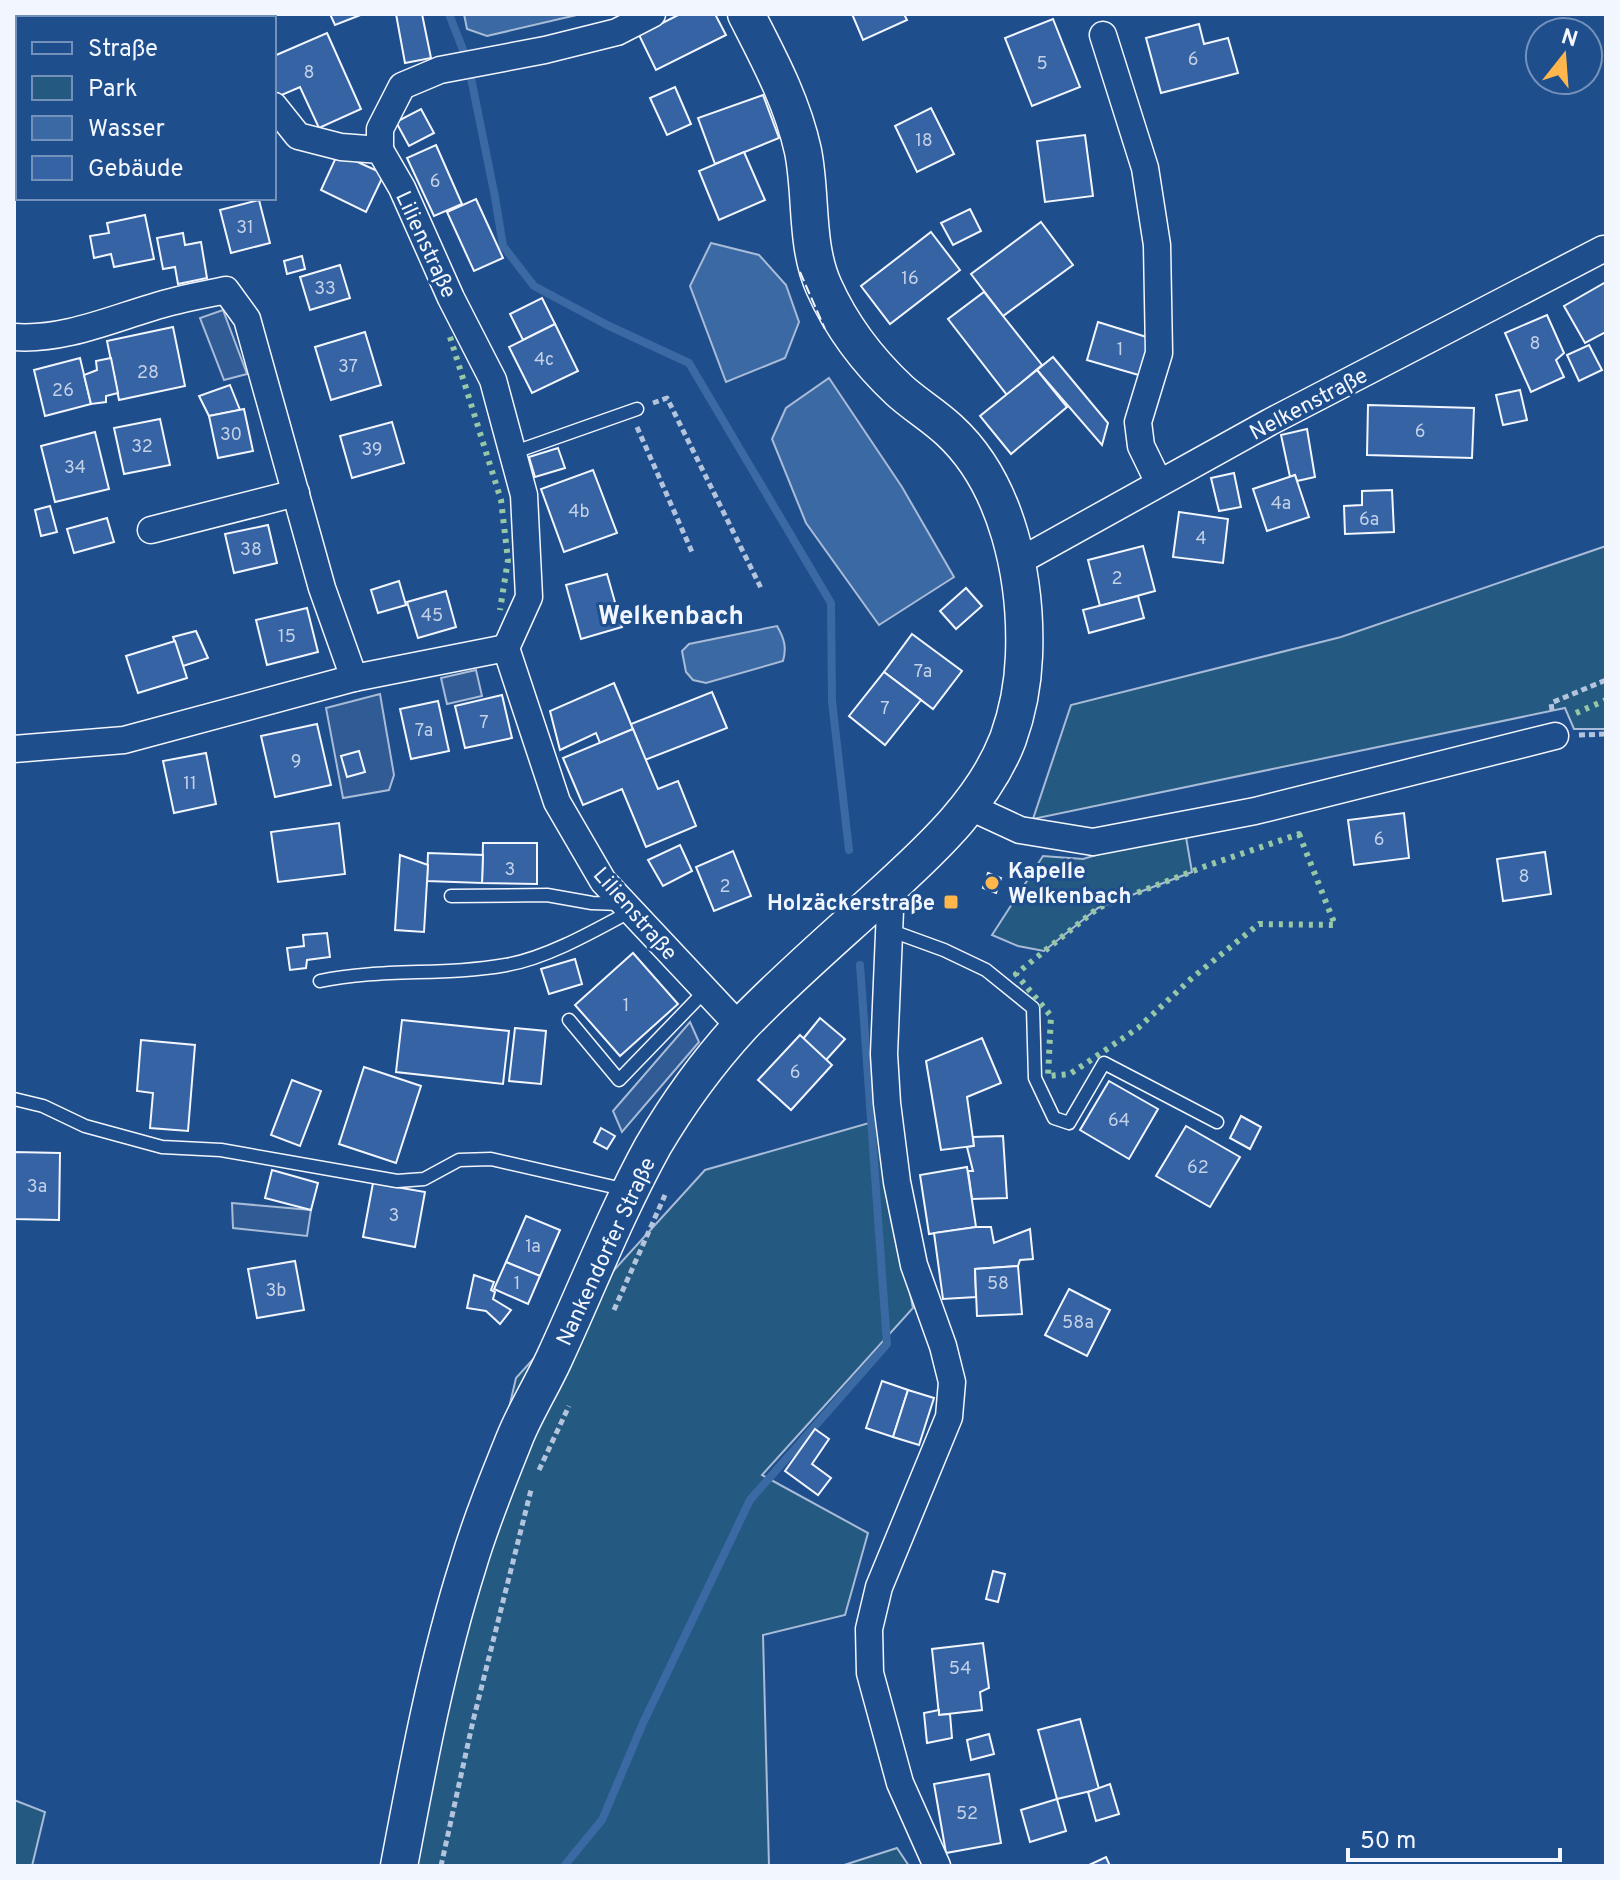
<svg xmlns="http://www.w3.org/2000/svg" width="1620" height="1880" font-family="Overpass,sans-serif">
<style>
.green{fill:#245a82;stroke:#a8bbd7;stroke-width:2}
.parking{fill:#305b95;stroke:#a8bbd7;stroke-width:2}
.water{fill:#3b69a3;stroke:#a8bbd7;stroke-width:2}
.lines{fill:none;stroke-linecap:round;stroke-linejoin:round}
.stream{stroke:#3b69a3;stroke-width:8}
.building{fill:#3563a3;stroke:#f2f6ff;stroke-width:2}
.service-casing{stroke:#f2f6ff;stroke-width:15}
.minor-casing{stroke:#f2f6ff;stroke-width:29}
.secondary-casing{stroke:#f2f6ff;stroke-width:39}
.path{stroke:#b3c4dc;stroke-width:5;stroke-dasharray:6 4;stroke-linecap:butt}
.service{stroke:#1f4e8c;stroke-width:12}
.minor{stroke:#1f4e8c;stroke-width:26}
.secondary{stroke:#1f4e8c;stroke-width:36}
.hedge{stroke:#97c8a6;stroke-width:6;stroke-dasharray:4 6;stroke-linecap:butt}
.fence{stroke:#f2f6ff;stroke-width:2;stroke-dasharray:10 4;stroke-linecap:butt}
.poi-dot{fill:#ffb74d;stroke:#1f4e8c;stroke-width:3}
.labels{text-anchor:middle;stroke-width:6;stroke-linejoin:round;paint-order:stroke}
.number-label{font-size:18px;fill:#c3d1e8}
.street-label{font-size:22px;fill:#f2f6ff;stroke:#1f4e8c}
.poi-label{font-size:22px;font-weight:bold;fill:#f2f6ff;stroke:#1f4e8c;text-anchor:start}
.quarter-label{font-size:26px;font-weight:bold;fill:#f2f6ff;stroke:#1f4e8c}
</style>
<rect width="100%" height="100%" fill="#1f4e8c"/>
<g class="green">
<path d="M1606,546V729H1574L1565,708L1033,819L1071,705L1341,637Z"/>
<path d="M1163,835L1186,837L1192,872L1098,908L1044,951L1018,946L992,935L1043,856L1083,859Z"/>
<path d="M876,1121L913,1308L762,1475L868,1533L845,1615L763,1635L769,1866H403L516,1378L705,1170Z"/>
<path d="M14,1800L45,1812L32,1866H14Z"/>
<path d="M897,1848L909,1866H841Z"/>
</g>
<g class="parking">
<path d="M223,310L247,374L224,380L200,318Z"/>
<path d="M476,670L482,696L447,704L441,678Z"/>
<path d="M380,694L394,775L389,790L343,798L326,708Z"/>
<path d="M690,1022L699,1042L622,1132L613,1111Z"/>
<path d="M232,1203L311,1210L307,1236L233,1228Z"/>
</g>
<g class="water">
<path d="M464,14H581L487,36L467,29Z"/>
<path d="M711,243L759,255L786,285L799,322L785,358L726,382L690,286Z"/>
<path d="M829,378L902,487L954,577L879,625L806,523L772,439L786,408Z"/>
<path d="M777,626C784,638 787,647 783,661L706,683L693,680L686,672L682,651L689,644Z"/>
</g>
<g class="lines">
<g class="stream">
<path d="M449,14L465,55"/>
<path d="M470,73L495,197L503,246L534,286L607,325L689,363L831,603L832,701L849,850"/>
<path d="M564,1866L602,1820L643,1723L750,1500L887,1344L860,965"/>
</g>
</g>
<g class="building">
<path d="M14,14H61L62,17L18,18V25L14,26Z"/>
<path d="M92,14H144L146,18H94Z"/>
<path d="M330,14H363L335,25Z"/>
<path d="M396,14H422L431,58L405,63Z"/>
<path d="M680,14H715L726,35L656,70L639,35Z"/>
<path d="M852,14H904L907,20L863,40Z"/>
<path d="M1053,19L1080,87L1032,106L1005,38Z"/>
<path d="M1199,24L1204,44L1228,38L1238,73L1161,93L1146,38Z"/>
<path d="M327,33L361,109L319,128L300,87L277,97L274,91V56Z"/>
<path d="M675,87L691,124L667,135L650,98Z"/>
<path d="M763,95L779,138L715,164L698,118Z"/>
<path d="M931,108L954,154L917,172L895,126Z"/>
<path d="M421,109L434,133L409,146L396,122Z"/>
<path d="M14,120H18V169L14,140Z"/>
<path d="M1085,135L1093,196L1045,202L1037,141Z"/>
<path d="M436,145L462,204L434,216L407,158Z"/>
<path d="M744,152L765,200L719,220L699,171Z"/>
<path d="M338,153L384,174L366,212L321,190Z"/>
<path d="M476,199L503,258L474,271L447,212Z"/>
<path d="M259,200L270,243L231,253L220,210Z"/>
<path d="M970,209L981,231L953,245L941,223Z"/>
<path d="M145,215L154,259L114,267L111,254L94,258L90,236L109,233L107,223Z"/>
<path d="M1041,222L1073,265L1003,316L971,274Z"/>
<path d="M931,232L960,270L890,324L861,286Z"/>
<path d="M183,233L185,245L201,242L207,278L178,284L175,267L163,269L157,238Z"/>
<path d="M302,256L305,269L287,274L284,261Z"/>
<path d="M340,265L350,298L310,310L300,277Z"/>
<path d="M1606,282V332L1585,343L1564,306Z"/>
<path d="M984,292L1042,365L1007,395L948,319Z"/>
<path d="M542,298L555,324L523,340L510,314Z"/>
<path d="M1547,315L1564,353L1556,360L1564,377L1531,392L1505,333Z"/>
<path d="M1098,322L1153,339L1142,376L1087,360Z"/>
<path d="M555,324L578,371L532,393L509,347Z"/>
<path d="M173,327L185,386L119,400L107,341Z"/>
<path d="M365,332L381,385L331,400L315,347Z"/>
<path d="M1589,345L1602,370L1579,381L1567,355Z"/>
<path d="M1053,357L1108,423L1102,445L1037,370Z"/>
<path d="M80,358L91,404L45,416L34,370Z"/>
<path d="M111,358L118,393L106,396V402L91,404L84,375L97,370L96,361Z"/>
<path d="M1037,370L1067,407L1011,454L980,416Z"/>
<path d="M230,385L240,410L209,416L199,396Z"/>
<path d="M1520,390L1527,420L1503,425L1496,395Z"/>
<path d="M1368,405L1474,408L1472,458L1367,455Z"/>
<path d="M244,409L253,451L218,458L209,416Z"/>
<path d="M160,419L170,465L124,474L114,428Z"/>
<path d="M392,422L404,463L352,478L340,436Z"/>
<path d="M1307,429L1315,477L1297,481L1295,475L1290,477L1281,435Z"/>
<path d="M95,432L109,489L55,502L41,446Z"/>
<path d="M558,448L565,468L535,477L529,457Z"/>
<path d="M593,470L617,533L564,552L541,489Z"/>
<path d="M1234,473L1241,507L1219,511L1211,478Z"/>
<path d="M1295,475L1309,517L1267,531L1253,489Z"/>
<path d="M1392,490L1394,532L1345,534L1344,506L1362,505V491Z"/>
<path d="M50,506L57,532L41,536L35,510Z"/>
<path d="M1179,512L1228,519L1223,563L1173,557Z"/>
<path d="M107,518L114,542L74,553L67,529Z"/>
<path d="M268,525L277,563L234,573L225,534Z"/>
<path d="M1143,546L1155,591L1100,606L1088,560Z"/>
<path d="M607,574L622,627L581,639L566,585Z"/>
<path d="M399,581L406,605L378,613L371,590Z"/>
<path d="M966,588L982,606L956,629L940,611Z"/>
<path d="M446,591L456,627L418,638L407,602Z"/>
<path d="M1138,596L1144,618L1089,633L1083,610Z"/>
<path d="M307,608L318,652L267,665L256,620Z"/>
<path d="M196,631L208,658L183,666L173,637Z"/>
<path d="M912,634L962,671L933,709L884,672Z"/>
<path d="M175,641L187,678L138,693L126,656Z"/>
<path d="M884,672L921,700L885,745L849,716Z"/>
<path d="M614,683L633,729L600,743L596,733L560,750L550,711Z"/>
<path d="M712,692L727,728L645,760L631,724Z"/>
<path d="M502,695L512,738L465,748L455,706Z"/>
<path d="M438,701L449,751L411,759L400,709Z"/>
<path d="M317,724L331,785L275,797L261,736Z"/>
<path d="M633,729L658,789L678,781L696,826L646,847L622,789L583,805L563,758Z"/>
<path d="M359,751L365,772L347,777L341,756Z"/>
<path d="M206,753L216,804L174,813L163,761Z"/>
<path d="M1404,813L1409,858L1354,865L1348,820Z"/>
<path d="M339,823L345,874L278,882L271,832Z"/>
<path d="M483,843H537V884L482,883Z"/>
<path d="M680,845L692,871L663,886L648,860Z"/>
<path d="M733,851L751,896L714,911L696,867Z"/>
<path d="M1545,852L1551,894L1503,901L1497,859Z"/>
<path d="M428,853L483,855L482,883L427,881Z"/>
<path d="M400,855L428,865L424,932L395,930Z"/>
<path d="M988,873L1001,878L996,893L983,888Z"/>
<path d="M327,933L330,957L307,960L306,968L290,970L287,948L304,946L303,935Z"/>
<path d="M633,953L678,1004L620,1056L575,1005Z"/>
<path d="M575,959L582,984L549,994L541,969Z"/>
<path d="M820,1018L845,1039L826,1060L803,1039Z"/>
<path d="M402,1020L509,1031L503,1084L396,1072Z"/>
<path d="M515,1028L546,1031L541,1084L509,1081Z"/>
<path d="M800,1035L832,1065L791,1110L758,1080Z"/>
<path d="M982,1038L1001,1083L967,1097L974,1146L941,1150L926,1061Z"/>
<path d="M141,1040L195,1045L188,1131L150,1128L153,1093L137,1091Z"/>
<path d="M364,1067L421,1086L396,1163L339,1144Z"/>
<path d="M292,1080L321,1091L300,1146L271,1135Z"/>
<path d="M1109,1081L1158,1109L1129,1159L1080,1130Z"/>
<path d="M1241,1116L1261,1127L1250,1149L1230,1138Z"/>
<path d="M1186,1126L1240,1157L1210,1207L1156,1176Z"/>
<path d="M601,1128L615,1136L607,1149L594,1142Z"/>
<path d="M1003,1136L1007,1198L972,1199L968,1171H973L967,1147L974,1146L973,1137Z"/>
<path d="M14,1152L60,1153L59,1220L14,1219Z"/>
<path d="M967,1167L976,1227L929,1234L920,1175Z"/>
<path d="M272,1170L318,1183L311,1210L265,1198Z"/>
<path d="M373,1183L425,1192L415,1247L363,1237Z"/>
<path d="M526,1216L560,1230L540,1276L506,1262Z"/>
<path d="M976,1227H991L994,1243L1030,1229L1033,1259L1020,1260L1018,1266L975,1269L976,1297L943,1299L934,1233Z"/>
<path d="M295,1261L304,1310L257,1318L248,1269Z"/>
<path d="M506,1262L540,1276L528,1304L494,1289Z"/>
<path d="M1018,1266L1022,1314L977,1316L975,1269Z"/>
<path d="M474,1275L494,1282L491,1290L495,1292L493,1299L511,1310L500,1324L486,1311L467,1308Z"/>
<path d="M1069,1289L1110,1310L1087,1356L1045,1335Z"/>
<path d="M882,1381L908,1390L893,1437L866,1428Z"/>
<path d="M908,1390L934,1398L919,1445L893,1437Z"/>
<path d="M815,1429L829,1439L812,1464L831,1478L818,1495L785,1471Z"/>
<path d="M993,1571L1005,1574L998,1602L986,1599Z"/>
<path d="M983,1643L989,1688L980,1692L982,1710L939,1715L932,1649Z"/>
<path d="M939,1710V1715L950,1714L952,1738L927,1743L924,1713Z"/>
<path d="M1080,1719L1099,1789L1057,1799L1038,1730Z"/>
<path d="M989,1734L994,1754L971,1760L967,1740Z"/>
<path d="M989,1774L1001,1843L946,1853L934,1784Z"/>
<path d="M1110,1784L1119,1814L1096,1821L1088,1792Z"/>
<path d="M1057,1799L1066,1831L1030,1842L1021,1810Z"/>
<path d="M1106,1857L1110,1866H1087Z"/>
</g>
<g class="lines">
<defs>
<g id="service">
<path d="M512,453L637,409"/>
<path d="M451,896L547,895L592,903L621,904"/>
<path d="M889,930L944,950L986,970L1033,1008L1035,1078L1054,1118L1069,1123L1104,1063L1217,1122"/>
<path d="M320,981C381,968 445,976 506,965C547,958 594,931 631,911"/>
<path d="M569,1020L619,1080L705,991"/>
<path d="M14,1099L43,1106L85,1126L162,1147L221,1150L397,1181L424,1179L459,1160L491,1159L627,1190"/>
</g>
<g id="minor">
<path d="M194,14L198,18"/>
<path d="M1103,35L1145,168L1157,245L1159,353L1138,422L1141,446L1159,483"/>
<path d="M274,106L298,136L341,147L380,150L402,188L451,298L493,380L524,495L529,597L506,648L557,802L603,881L740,1027"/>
<path d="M380,150V129L402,86L440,70L545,50L617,32L652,14"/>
<path d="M14,337C68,341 120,315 171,302C189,297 208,294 226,290L247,319L322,588L354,678L506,648"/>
<path d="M151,530L296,493"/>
<path d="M1016,563L1270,422L1603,249"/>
<path d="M14,749L124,740L354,678"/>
<path d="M968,806L1020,830L1093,842L1255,811L1555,736"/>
<path d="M891,886L884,1054L887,1103L897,1182L914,1265L943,1346L952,1382L949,1417L879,1587L869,1629L870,1673L900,1783L937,1866"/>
</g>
<path id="secondary" d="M399,1866C418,1765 437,1663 468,1565C481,1521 499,1477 516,1435C527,1409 542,1385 554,1359C587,1288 615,1215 653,1146C677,1105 708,1062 741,1026C787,978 840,933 889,888C935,846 985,799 1008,739C1017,714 1023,683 1024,656C1027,579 1008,484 949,430C933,415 914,404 899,390C867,360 842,327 824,287C805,245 812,196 803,151C792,101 769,59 746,14"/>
</defs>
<use href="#service" class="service-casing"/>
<use href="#minor" class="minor-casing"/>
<use href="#secondary" class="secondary-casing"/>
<g class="path">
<path d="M653,403L667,398L762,590"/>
<path d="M637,427L692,552"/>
<path d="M1552,710L1551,703L1606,680"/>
<path d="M1579,735L1606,734"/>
<path d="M614,1310L665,1195"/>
<path d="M539,1470L569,1406"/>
<path d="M441,1866L473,1721L531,1490"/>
</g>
<use href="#service" class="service"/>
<use href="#minor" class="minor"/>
<use href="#secondary" class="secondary"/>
<g class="hedge">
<path d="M450,337L501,500L508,560L500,610"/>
<path d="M1576,713L1606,700"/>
<path d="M1299,834L1335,925L1259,924L1192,978L1138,1028L1070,1074L1048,1076L1051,1016L1016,974L1098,908L1206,866Z"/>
</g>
<path class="fence" d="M800,272L825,329"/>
</g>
<g class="poi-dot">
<circle cx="992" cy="883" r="8"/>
<rect x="943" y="894" width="16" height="16" rx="4"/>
</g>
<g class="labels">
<g class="number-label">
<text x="1193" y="65">6</text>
<text x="1042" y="69">5</text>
<text x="309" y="78">8</text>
<text x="924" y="146">18</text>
<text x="435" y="187">6</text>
<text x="245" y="233">31</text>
<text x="910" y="284">16</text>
<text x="325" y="294">33</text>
<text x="1535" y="349">8</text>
<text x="1120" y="355">1</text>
<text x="544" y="365">4c</text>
<text x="348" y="372">37</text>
<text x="148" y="378">28</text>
<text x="63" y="396">26</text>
<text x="1420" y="437">6</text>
<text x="231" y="440">30</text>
<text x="142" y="452">32</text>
<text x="372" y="455">39</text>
<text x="75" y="473">34</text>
<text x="1281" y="509">4a</text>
<text x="579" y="517">4b</text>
<text x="1369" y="525">6a</text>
<text x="1201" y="544">4</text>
<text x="251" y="555">38</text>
<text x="1117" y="584">2</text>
<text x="432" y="621">45</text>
<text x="287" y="642">15</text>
<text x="923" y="677">7a</text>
<text x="885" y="714">7</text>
<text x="484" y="728">7</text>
<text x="424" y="736">7a</text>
<text x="296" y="767">9</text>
<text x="190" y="789">11</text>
<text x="1379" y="845">6</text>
<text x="510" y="875">3</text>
<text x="1524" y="882">8</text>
<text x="725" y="892">2</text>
<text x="626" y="1011">1</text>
<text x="795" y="1078">6</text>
<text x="1119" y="1126">64</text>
<text x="1198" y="1173">62</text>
<text x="37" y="1192">3a</text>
<text x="394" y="1221">3</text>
<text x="533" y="1252">1a</text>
<text x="517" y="1289">1</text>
<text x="998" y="1289">58</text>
<text x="276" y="1296">3b</text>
<text x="1078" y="1328">58a</text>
<text x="960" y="1674">54</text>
<text x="967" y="1819">52</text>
</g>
<g class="street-label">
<text transform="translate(427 244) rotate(65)" y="8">Lilienstraße</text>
<text transform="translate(1308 403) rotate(-28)" y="8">Nelkenstraße</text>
<text transform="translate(636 913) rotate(49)" y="8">Lilienstraße</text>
<text transform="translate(605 1251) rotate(-65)" y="8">Nankendorfer Straße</text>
</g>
<g class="poi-label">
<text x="1008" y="878">Kapelle<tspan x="1008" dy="25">Welkenbach</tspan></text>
<text x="935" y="910" text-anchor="end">Holzäckerstraße</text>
</g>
<g class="quarter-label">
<text x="671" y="624">Welkenbach</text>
</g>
</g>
<rect width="1620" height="1880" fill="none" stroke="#f2f6ff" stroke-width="32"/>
<rect x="16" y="16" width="260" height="184" fill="#1f4e8c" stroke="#7391ba" stroke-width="2"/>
<rect x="32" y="42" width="40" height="12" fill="#1f4e8c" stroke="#7391ba" stroke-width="2"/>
<text x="88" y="56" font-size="24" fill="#f2f6ff">Straße</text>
<rect x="32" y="76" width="40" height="24" fill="#245a82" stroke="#7391ba" stroke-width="2"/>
<text x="88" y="96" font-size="24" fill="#f2f6ff">Park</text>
<rect x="32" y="116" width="40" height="24" fill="#3b69a3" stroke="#7391ba" stroke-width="2"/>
<text x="88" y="136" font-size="24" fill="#f2f6ff">Wasser</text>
<rect x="32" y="156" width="40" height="24" fill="#3563a3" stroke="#7391ba" stroke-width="2"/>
<text x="88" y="176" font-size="24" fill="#f2f6ff">Gebäude</text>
<g transform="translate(1564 56) rotate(17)"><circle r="38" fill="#1f4e8c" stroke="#7391ba" stroke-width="2"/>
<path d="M0-6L14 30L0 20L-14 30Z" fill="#ffb74d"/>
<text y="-12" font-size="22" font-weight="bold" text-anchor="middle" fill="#f2f6ff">N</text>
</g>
<path d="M1348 1848v12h212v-12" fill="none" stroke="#f2f6ff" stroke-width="4"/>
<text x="1360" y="1848" font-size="24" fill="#f2f6ff" stroke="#1f4e8c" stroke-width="6" paint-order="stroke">50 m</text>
</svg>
